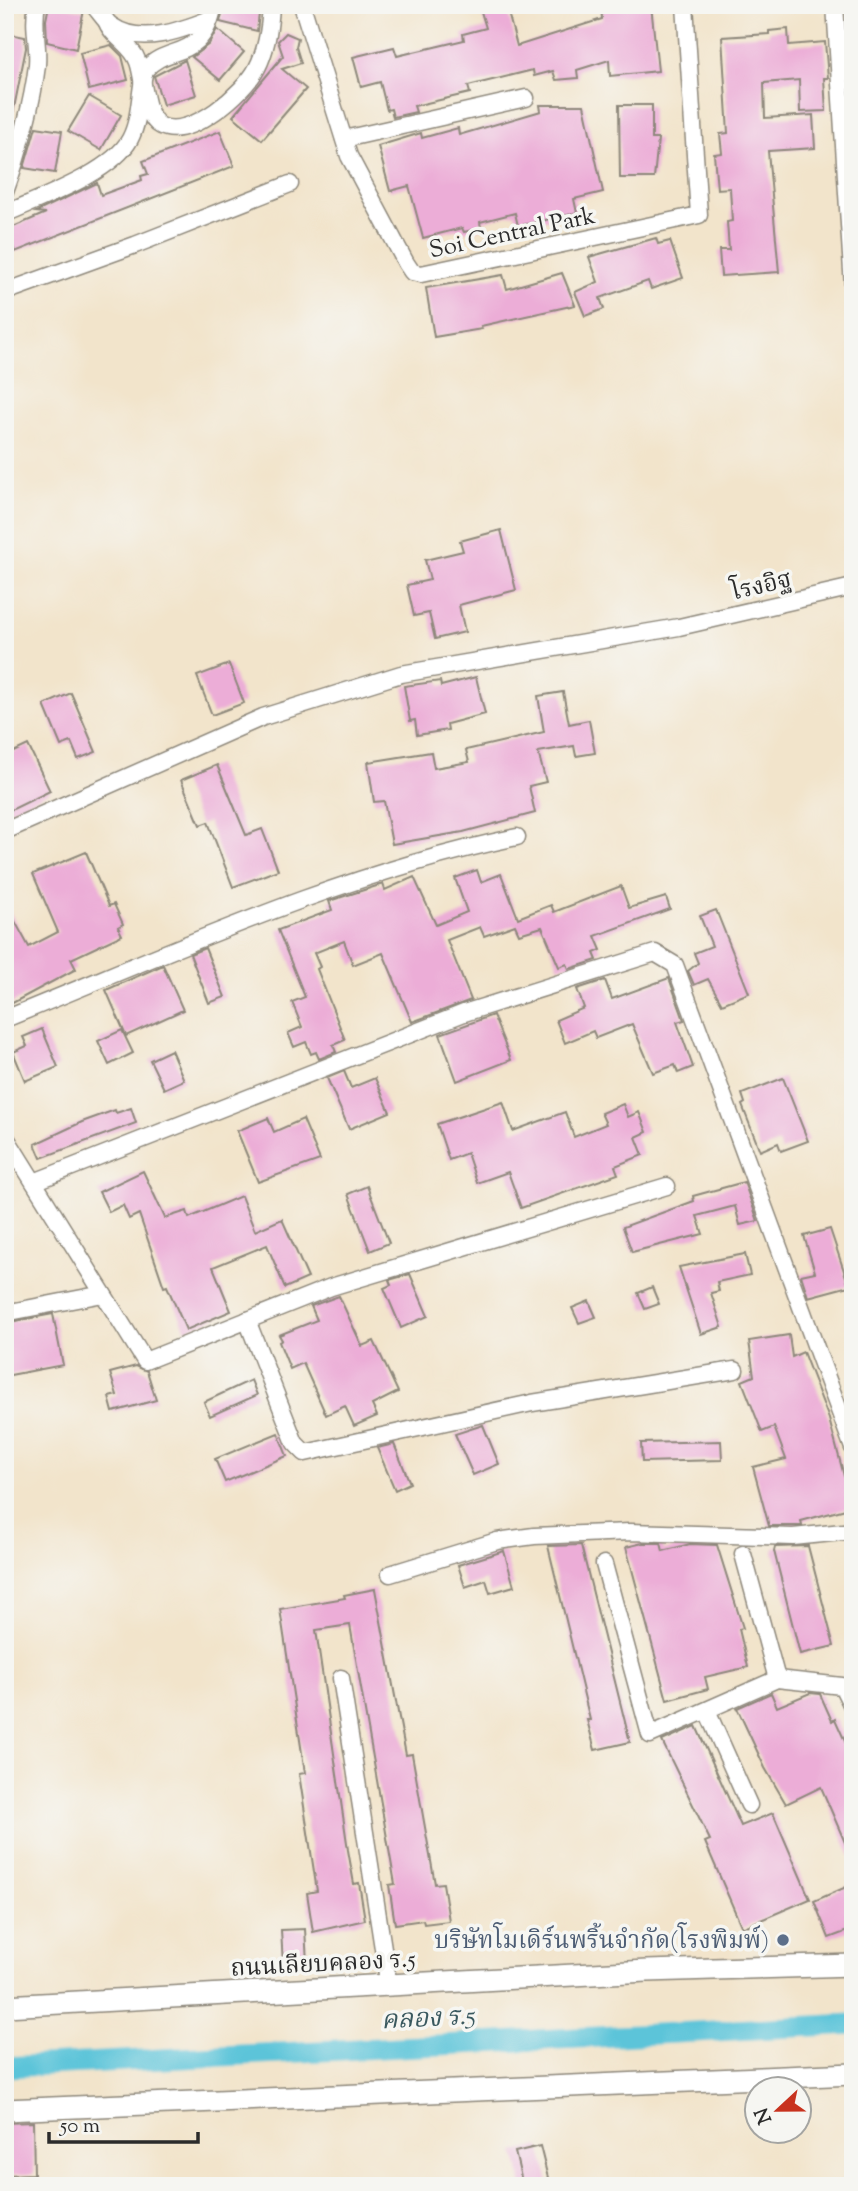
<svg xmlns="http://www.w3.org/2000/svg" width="858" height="2191" font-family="'Sorts Mill Goudy','Noto Serif Thai',serif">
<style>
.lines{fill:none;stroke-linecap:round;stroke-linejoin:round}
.canal{stroke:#5cc4d9;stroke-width:21}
.building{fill:#ecadd7}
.minor-casing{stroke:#8e887b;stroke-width:19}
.tertiary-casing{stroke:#8e887b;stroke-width:24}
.minor{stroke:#fff;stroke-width:16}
.tertiary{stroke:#fff;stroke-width:21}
.service-dot{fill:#5c6f8a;stroke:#f6f6f2;stroke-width:2.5}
.labels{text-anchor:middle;stroke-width:7;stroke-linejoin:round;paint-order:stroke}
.street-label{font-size:24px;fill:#2b2b2b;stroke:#f6f6f2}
.service-label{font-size:24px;fill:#4e5e75;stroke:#f6f6f2;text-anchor:end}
.water-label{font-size:26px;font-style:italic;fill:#3a595f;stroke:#f6f6f2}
</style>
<rect width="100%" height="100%" fill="#f6f6f2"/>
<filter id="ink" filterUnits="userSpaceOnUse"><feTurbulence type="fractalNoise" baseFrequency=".0143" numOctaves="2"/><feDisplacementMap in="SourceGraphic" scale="14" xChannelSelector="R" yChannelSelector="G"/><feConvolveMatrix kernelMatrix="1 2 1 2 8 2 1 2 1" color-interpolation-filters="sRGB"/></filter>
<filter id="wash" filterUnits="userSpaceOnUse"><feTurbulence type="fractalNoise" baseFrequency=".00686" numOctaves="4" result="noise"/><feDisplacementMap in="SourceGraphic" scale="28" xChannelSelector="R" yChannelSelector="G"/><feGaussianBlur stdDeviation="1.57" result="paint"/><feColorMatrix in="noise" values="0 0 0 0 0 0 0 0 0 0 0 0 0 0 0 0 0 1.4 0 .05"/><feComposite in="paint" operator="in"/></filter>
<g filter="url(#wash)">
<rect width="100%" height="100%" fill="#f2e4cb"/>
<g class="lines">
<path class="canal" d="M5,2067L853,2024"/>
</g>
<g id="blocks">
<g class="building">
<path d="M49,5L84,10L76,49L47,42L46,20Z"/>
<path d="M224,5H260L257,31L220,22Z"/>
<path d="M479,5H506L517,46L602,19L601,5H651L658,71L610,76L609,60L577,70L578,78L556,80L553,71L534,76L533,70L468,86L470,93L414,106L416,112L393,117L391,109L387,110L380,82L361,87L353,57L394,47L397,56L464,40L463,34L486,28Z"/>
<path d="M217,29L244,52L220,80L192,57L209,44Z"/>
<path d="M788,29L789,45L825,42L828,78H824L826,111L800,112L799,80L764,83L765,118L813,115L815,148L768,151L779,272L721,276L719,250H729L727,222L732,221L730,188L717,189L714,154L722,153L720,134L728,133L722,37L769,34V31Z"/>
<path d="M5,33L25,37L26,48L11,123L15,124L5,158Z"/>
<path d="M286,33L298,38L296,47L301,63L282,69L306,89L262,140L233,116L283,56L278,41Z"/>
<path d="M111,45L122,56L128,80L89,90L80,53Z"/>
<path d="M185,60L196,95L163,105L154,76Z"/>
<path d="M89,96L121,115L101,150L68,131Z"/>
<path d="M540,105H584L603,192L574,199L577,213L518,226L515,213L480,222L481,228L464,232L462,228L423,238L409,186L390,191L378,146L421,133L422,138L458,128L459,135L541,111Z"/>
<path d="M619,105H652V139H658L654,178H620Z"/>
<path d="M36,127L62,131L55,173L24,168Z"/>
<path d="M220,131L234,166L15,252L6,230L46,213L36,212L97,183L101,195L142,180L141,176L148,174L143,161Z"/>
<path d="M656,238L658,244L670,241L683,278L651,289L648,281L600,298L604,309L585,316L575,292L598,282L589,257Z"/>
<path d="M562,273L575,305L481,326L482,329L434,337L426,288L503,275L507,289Z"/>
<path d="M501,530L516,590L459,605L465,632L435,639L429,613L414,616L407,585L430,580L425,560L463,551L460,541Z"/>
<path d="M229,664L244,703L212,715L197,676Z"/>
<path d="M476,677L485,714L447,724L448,730L417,735L415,720L410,721L404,686L440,681L441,686Z"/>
<path d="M563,692L569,724L589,720L595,753L576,756L574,746L538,752L546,782L529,786L535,813L463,832L392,844L384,801L374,802L368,762L431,752L434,768L469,762L466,750L544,732L538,696Z"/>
<path d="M71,693L96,752L78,759L71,742L61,746L44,705Z"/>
<path d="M28,745L50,791L5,813V756Z"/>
<path d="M217,765L246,835L262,829L278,870L233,887L208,822L200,825L181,780Z"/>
<path d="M86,852L109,906L114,904L123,924L118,927L122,935L71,959L76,969L5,1007V903L29,947L58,932L33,874Z"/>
<path d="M477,870L481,882L501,874L518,918L551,905L554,912L621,886L629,908L666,897L670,909L595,936L601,950L594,953L597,960L569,969L567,964L559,967L542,927L519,934L515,925L484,936L480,927L447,940L471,1000L412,1022L383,953L353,965L344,941L314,953L320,967L317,969L345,1040L333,1045L336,1052L319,1059L316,1052L311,1054L306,1042L294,1047L288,1033L302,1027L292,1002L305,997L278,930L332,910L329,901L383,884L385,890L414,877L436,925L467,912L455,878Z"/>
<path d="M716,910L749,993L722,1004L708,979L694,985L688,971L698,963L694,953L712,946L700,916Z"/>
<path d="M205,948L225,997L209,1003L190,954Z"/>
<path d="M163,965L183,1010L126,1036L106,990Z"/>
<path d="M669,978L684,1020L677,1022L693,1067L678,1073L675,1065L653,1073L632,1024L596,1038L593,1031L565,1043L556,1020L584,1008L577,989L605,980L612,999Z"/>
<path d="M493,1015L511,1060L457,1081L440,1034Z"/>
<path d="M42,1029L58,1067L25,1081L13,1052L27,1046L23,1037Z"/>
<path d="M122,1030L133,1053L109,1065L98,1041Z"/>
<path d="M171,1050L184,1080L164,1089L150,1060Z"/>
<path d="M344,1071L351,1088L375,1078L390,1112L349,1129L327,1078Z"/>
<path d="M783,1078L808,1141L781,1151L778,1143L760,1151L742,1105L745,1103L742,1094Z"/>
<path d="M503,1102L513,1131L565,1112L574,1137L606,1124L601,1113L623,1104L628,1117L639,1112L647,1132L636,1137L643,1155L615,1166L618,1174L521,1208L508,1172L477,1183L467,1153L449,1160L437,1124Z"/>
<path d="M131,1108L136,1123L41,1158L35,1144L82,1122L115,1110L116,1113Z"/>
<path d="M268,1118L274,1132L303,1119L320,1160L258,1182L237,1131Z"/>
<path d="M143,1171L165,1218L187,1211L189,1218L241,1196L255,1231L282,1219L308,1278L285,1288L267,1245L213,1267L231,1311L186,1330L167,1286L164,1287L139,1214L129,1219L123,1205L109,1212L99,1192Z"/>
<path d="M744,1182L758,1221L740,1225L735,1206L697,1216L703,1234L632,1252L623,1227L694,1201L693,1196Z"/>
<path d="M367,1186L389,1243L370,1251L348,1194Z"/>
<path d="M830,1229L849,1286L808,1297L801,1275L815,1272L804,1236Z"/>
<path d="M745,1254L750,1275L717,1282L719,1291L711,1293L722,1327L701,1334L679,1267Z"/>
<path d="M410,1274L428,1316L401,1328L384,1288L391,1285L389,1280Z"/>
<path d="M652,1287L659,1304L645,1309L638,1293Z"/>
<path d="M339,1296L362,1346L374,1341L398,1392L372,1405L377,1416L354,1426L345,1406L326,1415L303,1363L290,1369L279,1342L282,1340L279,1335L317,1320L311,1306Z"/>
<path d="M589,1301L596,1317L579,1323L572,1308Z"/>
<path d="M53,1314L63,1365L5,1376V1323Z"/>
<path d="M789,1335L792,1357L803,1352L829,1419L844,1476L853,1473V1507L801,1521L802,1526H769L753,1467L786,1459L774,1427L762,1432L742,1381L754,1376L749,1341Z"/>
<path d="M136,1366L147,1371L156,1400L113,1412L109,1397L117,1395L110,1373Z"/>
<path d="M251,1380L257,1395L210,1416L204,1402Z"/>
<path d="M483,1425L499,1464L473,1475L455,1434Z"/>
<path d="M278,1433L287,1456L225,1482L215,1459Z"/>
<path d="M721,1441L722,1460L642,1462L641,1443Z"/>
<path d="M394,1444L410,1483L395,1490L377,1448Z"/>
<path d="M643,1543H661L663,1551L690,1544L717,1545L743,1628L739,1629L748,1667L705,1677L708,1689L667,1700L626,1547Z"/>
<path d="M581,1545L630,1742L595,1750L587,1720H590L548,1546Z"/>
<path d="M808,1546L834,1646L800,1654L774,1551L775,1547Z"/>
<path d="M504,1551L514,1586L490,1593L486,1580L465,1587L458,1565Z"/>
<path d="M375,1589L406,1755L412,1754L435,1884L443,1883L449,1921L424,1924L423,1920L395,1924L389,1885L395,1884L350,1625L316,1630L348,1850L354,1884L359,1883L365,1920L313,1932L307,1893L317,1891L299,1774L305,1773L280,1609L345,1598L344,1595Z"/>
<path d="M771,1693L777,1707L810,1693L820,1694L832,1721L835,1719L853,1759V1861L821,1787L786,1804L765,1768L737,1708Z"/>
<path d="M696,1726L741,1826L773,1813L810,1899L742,1928L705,1842L710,1840L662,1741Z"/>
<path d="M853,1884V1929L829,1938L814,1901Z"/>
<path d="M305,1929L307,1962L283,1964L281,1930Z"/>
<path d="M33,2122L34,2174L5,2175V2123Z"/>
<path d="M540,2146L550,2186H523L515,2152Z"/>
</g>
</g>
</g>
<g filter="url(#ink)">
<use href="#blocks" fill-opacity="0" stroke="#8e887b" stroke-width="2"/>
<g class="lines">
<defs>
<g id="minor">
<path d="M93,5C100,12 104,21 112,26C140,46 182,30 210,19"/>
<path d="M302,5L349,156L406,263L412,272L421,274L699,215L685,5"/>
<path d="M835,5L853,287"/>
<path d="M106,20C111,37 132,44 138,62C144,78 144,118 161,126C190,140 245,92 257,68C267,49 270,27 271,5"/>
<path d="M344,139L526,98"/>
<path d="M5,192C18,157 33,101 37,65C39,44 32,26 37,5"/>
<path d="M5,214C40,198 112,173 130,139C141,118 139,92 145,70C169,42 202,64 214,5"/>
<path d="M5,292L135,245L290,184"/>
<path d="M5,831L263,717L401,674L679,627L853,587"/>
<path d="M5,1019C173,951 339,874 517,837"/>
<path d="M5,1136L145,1361L331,1287L667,1186"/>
<path d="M34,1182L464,1013L655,953L675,965L853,1448"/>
<path d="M5,1313L103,1294"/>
<path d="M247,1320L295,1443L305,1453L532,1403L735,1370"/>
<path d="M743,1554L777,1679"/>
<path d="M604,1564L650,1735L777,1679L842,1686L853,1708"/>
<path d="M390,1574L497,1541L534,1536L630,1532L793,1537L853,1531"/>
<path d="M341,1678L389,1987"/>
<path d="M707,1711L749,1805"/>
</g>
<g id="tertiary">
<path d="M5,2006L647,1971L853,1965"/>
<path d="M5,2110L853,2074"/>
</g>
</defs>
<use href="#minor" class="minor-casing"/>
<use href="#tertiary" class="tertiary-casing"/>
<use href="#minor" class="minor"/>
<use href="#tertiary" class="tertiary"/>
</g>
</g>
<circle class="service-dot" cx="783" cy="1940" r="7"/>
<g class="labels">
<g class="street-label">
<text transform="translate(512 232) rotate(-12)" y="8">Soi Central Park</text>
<text transform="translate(761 585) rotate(-13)" y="8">โรงอิฐ</text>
<text transform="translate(323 1963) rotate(-3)" y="8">ถนนเลียบคลอง ร.5</text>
</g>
<g class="service-label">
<text x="769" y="1948">บริษัทโมเดิร์นพริ้นจำกัด(โรงพิมพ์)</text>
</g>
<g class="water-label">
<text transform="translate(428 2017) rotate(-3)" y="9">คลอง ร.5</text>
</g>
</g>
<rect width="858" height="2191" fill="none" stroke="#f6f6f2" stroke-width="28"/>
<g transform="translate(778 2110) rotate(248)"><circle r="33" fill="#f6f6f2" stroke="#a5a5a2" stroke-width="2"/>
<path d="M0-5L12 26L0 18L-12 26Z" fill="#c8321e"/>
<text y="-10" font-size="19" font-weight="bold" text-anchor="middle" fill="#2b2b2b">N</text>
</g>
<path d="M49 2132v10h149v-10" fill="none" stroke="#2b2b2b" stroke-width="3.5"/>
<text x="60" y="2132" font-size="21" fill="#2b2b2b" stroke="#f6f6f2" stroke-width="5" paint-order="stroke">50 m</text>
</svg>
